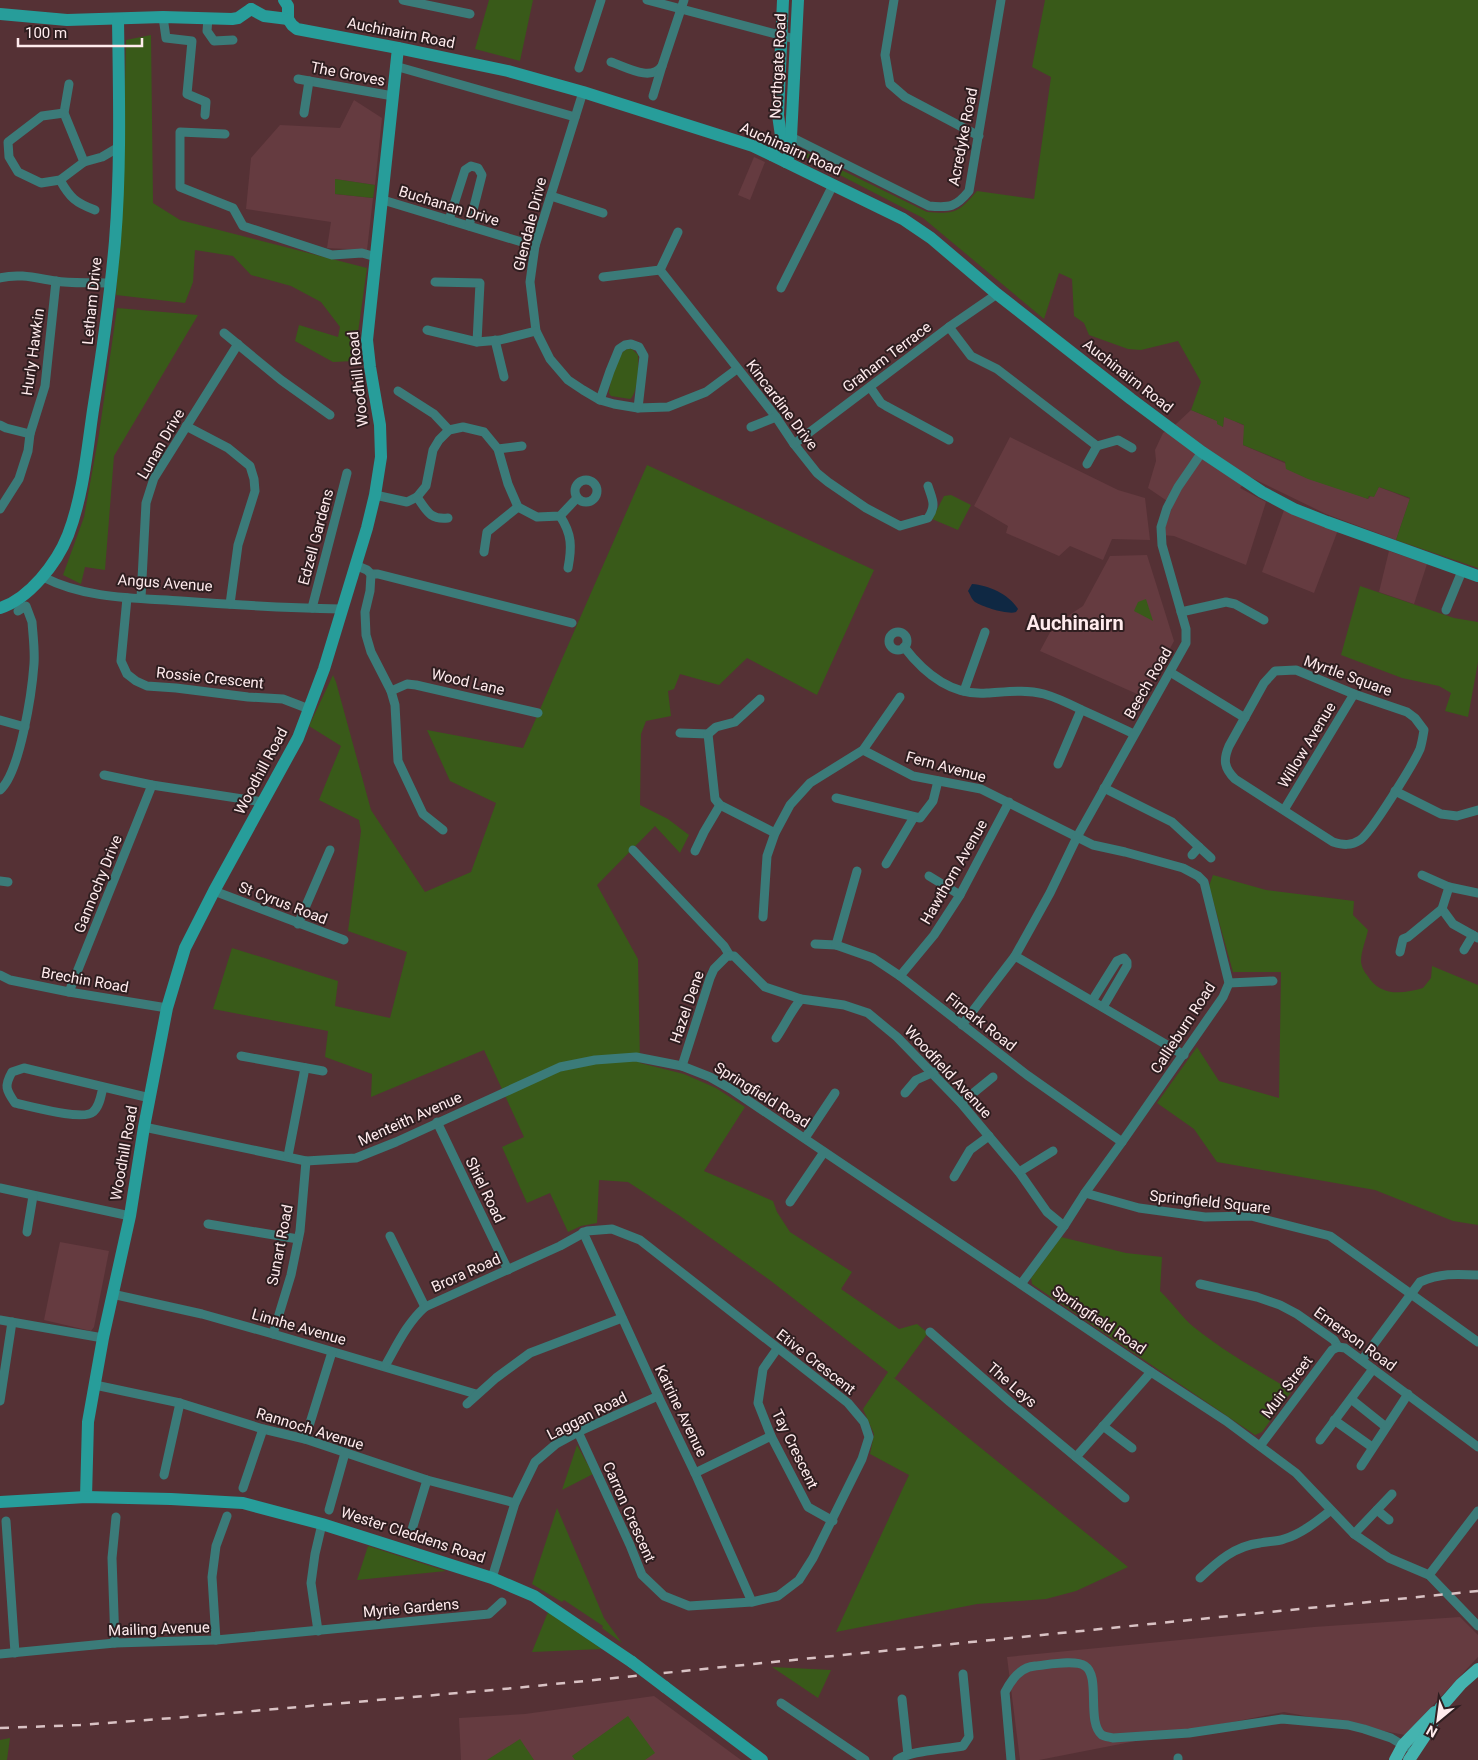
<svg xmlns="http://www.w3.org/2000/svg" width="1478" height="1760" font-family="Roboto,sans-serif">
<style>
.built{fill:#653b40}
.green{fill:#395a19}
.water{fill:#0f2843}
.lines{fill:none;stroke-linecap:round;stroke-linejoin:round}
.street{stroke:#3b7b79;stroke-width:9}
.secondary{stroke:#279d9a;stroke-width:12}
.primary{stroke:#44b3af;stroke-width:12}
.rail{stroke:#d9c2c4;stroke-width:2.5;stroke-dasharray:9 9;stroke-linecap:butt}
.secondary-bridge{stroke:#279d9a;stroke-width:12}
.labels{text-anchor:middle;stroke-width:4;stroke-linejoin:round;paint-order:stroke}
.street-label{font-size:15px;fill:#ffebed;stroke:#2f1e20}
.district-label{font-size:20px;font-weight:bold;fill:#ffebed;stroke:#2f1e20}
</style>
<rect width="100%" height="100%" fill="#553135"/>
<g class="built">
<path d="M354,100L382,118L375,185L335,179V194L373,198L367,250L327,248L331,222L246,209L251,158L280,125L340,128Z"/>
<path d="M754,157L765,162L750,200L738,195Z"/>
<path d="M1191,410L1218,421L1223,427L1224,416L1245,426L1243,445L1368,499L1379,487L1410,499L1396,540L1326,514L1250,477L1240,488L1266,502L1246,565L1174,536L1162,535L1173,505L1148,488L1156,461L1155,450L1163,433L1176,424Z"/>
<path d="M1010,437L1118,490L1145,498L1150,540L1112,539L1103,560L1070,546L1059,556L1006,533L1008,526L974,506Z"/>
<path d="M1284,510L1338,530L1314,593L1262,572Z"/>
<path d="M1389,551L1427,564L1414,604L1379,592Z"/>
<path d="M1147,555L1174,641L1144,697L1040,651L1054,625L1083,606L1110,556Z"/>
<path d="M60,1242L109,1251L94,1327L91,1331L44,1320Z"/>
<path d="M1460,1617L1478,1635V1657L1405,1735L1284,1712L1039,1760H1020L1007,1657L1314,1627Z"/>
<path d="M654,1696L741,1760H461L459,1718L525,1714Z"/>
</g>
<g class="green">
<path d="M489,0H533L520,61L475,49Z"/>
<path d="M1045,0H1478V568L1396,540L1410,498L1379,487L1374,497L1369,496L1368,499L1308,479L1286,469L1285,462L1243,445L1244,425L1224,417L1223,427L1217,424V421L1191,410L1201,382L1178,341L1141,350L1128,349L1089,335L1084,323L1074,316L1072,279L1059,273L1044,319L923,218L801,155L803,151L927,212C955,214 958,213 977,191L1034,199L1051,77L1032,67Z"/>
<path d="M151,35L153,203L180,220L367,268L354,361L333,362L295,341L299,325L338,337L340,327L321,302L291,286L251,275L233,256L195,250L193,282L185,303L116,295L122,205L126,40Z"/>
<path d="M335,179L375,185L373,198L335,194Z"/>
<path d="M117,308L198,315L114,456L105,570L85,567L81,584L63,575L84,517L99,434Z"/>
<path d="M632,349L638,355C639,365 638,393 630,399L611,396L609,393C609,385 617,357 624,351C627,349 628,349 632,349Z"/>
<path d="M647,465L874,570L817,695L747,658L719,685L680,674L674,689L668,691L671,716L646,721L641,734L640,805L668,819L689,835L680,853L655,826L597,885L638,959L640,1063L684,1074L716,1088L745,1107L704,1171L773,1201L777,1212L790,1232L852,1272L841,1289L899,1329L917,1324L928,1333L895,1378L893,1377L1128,1567L1076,1591L1046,1599L977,1604L836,1632L909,1475L870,1454L874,1434L863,1409L888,1372L771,1281L680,1216L628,1182L599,1180L597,1223L581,1226L568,1232L550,1193L527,1203L502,1147L524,1137L484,1050L371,1097L372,1074L325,1057L328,1031L213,1009L232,948L338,981L335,1006L390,1018L407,952L348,931L361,831L359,820L319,800L341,746L309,726L333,675L336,682L371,810L425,892L471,872L496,803L450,781L427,730L523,748Z"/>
<path d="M951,495L971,505L958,530L932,519L944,496Z"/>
<path d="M1360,586L1454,618L1478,622V662L1468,717L1445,711L1451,693L1439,686L1402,678L1341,655Z"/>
<path d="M1146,599L1153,621L1134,611L1138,602Z"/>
<path d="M1213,875L1266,890L1354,901L1353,915L1368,930C1366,940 1361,951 1361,961C1361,965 1364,972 1367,975C1380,997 1402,994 1423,988L1431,978L1432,966L1478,985V1225L1453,1221L1375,1190L1217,1162L1194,1129L1157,1103L1197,1047L1219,1081L1279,1098L1281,972H1233L1209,886Z"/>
<path d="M1061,1237L1126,1253L1162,1257L1160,1291C1172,1302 1183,1319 1195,1328C1225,1352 1259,1371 1292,1391L1262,1432L1255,1435L1032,1284L1031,1278Z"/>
<path d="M577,1445L593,1474L562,1490Z"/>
<path d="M557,1508L604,1618L622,1643L602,1628L603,1626L564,1600L562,1602L532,1584Z"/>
<path d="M368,1546L446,1571L357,1580Z"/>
<path d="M548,1612L602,1649L532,1652Z"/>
<path d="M772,1667L831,1670L818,1698Z"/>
<path d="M628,1716L655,1753L645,1760H575L572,1756Z"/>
<path d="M10,1738L7,1760H0V1740Z"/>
<path d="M520,1739L534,1760H487Z"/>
</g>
<path class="water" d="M972,584C988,585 1009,594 1018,609L1016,612C1008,615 983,607 975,602C972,600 970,594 968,591Z"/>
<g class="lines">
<g class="street">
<path d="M403,0L470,14"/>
<path d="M647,0L795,39"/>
<path d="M894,0L885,55L890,84L905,97L979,136"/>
<path d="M163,17L166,38L192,41L187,94L206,102L205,115"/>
<path d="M208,18L207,31L214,41L233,40"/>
<path d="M611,62C626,67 651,82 662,66L684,0"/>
<path d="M395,66L575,117"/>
<path d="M579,68L601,0"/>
<path d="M298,79L393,96"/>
<path d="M69,84L64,113L84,162"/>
<path d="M583,92L535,246L530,282L536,331L550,359L568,380L583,390L600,400L614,404L638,408L668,407L706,392L737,369"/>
<path d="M653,96L662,66"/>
<path d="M64,113L42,116L8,142L9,157L18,172L41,183L60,180L84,162L102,157L119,147"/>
<path d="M304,113L309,81"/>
<path d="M225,134L180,132V187L233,208L243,226L332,255L362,253L376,257"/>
<path d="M786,137H791L929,206C950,208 956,207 969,191L1001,0"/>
<path d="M60,180C70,198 76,203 95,210"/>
<path d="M551,196L603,213"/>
<path d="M383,200L535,246"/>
<path d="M449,220L465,170L471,166L478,168L482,175L469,226"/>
<path d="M660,270L776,417L794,444L817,473L828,482L866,508L900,526L928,518C937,505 932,499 928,486"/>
<path d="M660,270L678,232"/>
<path d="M603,277L660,270"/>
<path d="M0,278C19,273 36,278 55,281C73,284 92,282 110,283"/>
<path d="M435,282L480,283L477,342"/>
<path d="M781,288L833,185"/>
<path d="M949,327L971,356L997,369L1097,446L1087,464"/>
<path d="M427,330L477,342L500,340L536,331"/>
<path d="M224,333L281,380L330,415"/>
<path d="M495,340L504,377"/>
<path d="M870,387L881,403L886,406L949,440"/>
<path d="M398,391L434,414L449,430"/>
<path d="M600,400L610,371L619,349L625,345L631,344L639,347L644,356L638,408"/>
<path d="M0,425L6,428L30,434"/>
<path d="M186,426L228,448L250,466L254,479L255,491L238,545L230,604"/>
<path d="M751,427L776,417"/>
<path d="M794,444L949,327L997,294"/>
<path d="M1097,446L1118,440L1132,448"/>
<path d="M498,449L522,446"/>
<circle cx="586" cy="491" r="11"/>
<path d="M375,495L407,502L417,497L426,486L433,450L439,440L449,430L463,427L484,432L498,449L508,484L518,507L537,517L560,516L577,498"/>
<path d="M417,497C427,511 430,520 448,518"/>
<path d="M0,509L19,479L28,451L30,434L45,386L56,281"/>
<path d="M560,516C572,534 572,547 568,568"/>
<path d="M484,552L487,532L518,507"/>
<path d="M355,565L367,570L371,574H378L572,623"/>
<path d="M371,574L370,591L365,612L366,635L371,652L391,691L395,705L398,761L423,814L443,830"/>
<path d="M43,577C86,599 134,598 181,601C234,605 288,608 341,609"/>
<path d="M127,598L121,661L127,674L136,681L147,686L176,688L248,697L283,699L309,709"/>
<path d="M141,598L146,503L154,478L238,344"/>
<path d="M312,608L347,473"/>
<path d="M1446,610L1462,571"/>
<path d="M1181,612L1226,602L1235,604L1264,620"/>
<circle cx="898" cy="641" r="9"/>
<path d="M904,647C924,673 952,696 987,693C1006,692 1025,689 1044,694C1058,698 1070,704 1082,710C1100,718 1117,726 1134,734"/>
<path d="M1296,670L1354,694L1407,712L1415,718L1424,730C1423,736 1422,743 1420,749C1414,763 1371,833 1360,840C1351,846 1343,845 1333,842L1235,779C1224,768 1223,760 1229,746L1264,683L1275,671Z"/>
<path d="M1170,672L1245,718"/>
<path d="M391,691L407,684L416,685L538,713"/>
<path d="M964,691L985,632"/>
<path d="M0,720L25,727"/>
<path d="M680,733L708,734L716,727L735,722L760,699"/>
<path d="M708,734L715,799L720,805L775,833"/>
<path d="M863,750L913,776L981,789L1093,845L1125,852L1183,868L1198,876L1204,882L1206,890L1229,983L1223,997L1122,1142L1085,1193L1064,1226L1021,1284"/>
<path d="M1058,764L1081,710"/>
<path d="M104,775L152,785L263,802"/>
<path d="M1104,788L1172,822L1211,858"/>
<path d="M0,790C20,773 32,692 34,664C35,650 33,636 32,622L26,606L18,611"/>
<path d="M1395,791L1441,814L1457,816L1478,810"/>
<path d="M836,798L920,818L933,801L938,781"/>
<path d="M1284,810L1354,694"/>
<path d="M633,850L724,946L730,956"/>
<path d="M695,851L704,832L720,805"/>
<path d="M1192,855L1199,847"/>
<path d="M886,864L914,817"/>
<path d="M1422,875L1449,887L1478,893"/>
<path d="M929,876L960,895"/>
<path d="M0,881L8,882"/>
<path d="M214,891L344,940"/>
<path d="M1442,909L1453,924L1478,938"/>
<path d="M763,917L767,856L775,833L790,805L810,783L863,750L900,697"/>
<path d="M298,924L330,850"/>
<path d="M815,944L836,945L873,958L900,976L1027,1075L1122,1142"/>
<path d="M836,945L857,871"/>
<path d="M1464,950L1473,935"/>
<path d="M1400,952L1403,939L1408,937L1442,909L1449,887"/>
<path d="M1015,956L1184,1055"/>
<path d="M0,975L10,980L69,992L167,1008"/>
<path d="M900,976L934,935L960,895L1009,802"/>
<path d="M1229,983L1273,981"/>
<path d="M69,992L152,785"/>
<path d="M1092,1001L1117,961L1124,958L1127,962V966L1103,1007"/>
<path d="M962,1025L1015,956L1050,893L1077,837L1186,643V629L1162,545L1161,527L1167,508L1178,487L1202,452"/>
<path d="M776,1038C785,1025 791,1011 801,999"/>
<path d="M241,1056L323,1071"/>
<path d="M682,1066L710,978L714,969L727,956H734L765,987L801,999L844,1005L868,1013L897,1037L961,1103L1019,1172L1047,1212L1064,1226"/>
<path d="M103,1087C101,1095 100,1106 93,1112C83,1121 30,1106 15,1103C6,1090 4,1086 12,1072L24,1068L150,1098"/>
<path d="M905,1093L916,1080L934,1072"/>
<path d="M961,1103L993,1077"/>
<path d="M437,1122L508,1270"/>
<path d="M144,1127L306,1161L356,1158L396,1142L560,1067L595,1060L636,1057L682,1066L710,1077L731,1089L1151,1372L1226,1421L1296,1473L1354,1534L1389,1558L1429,1575L1478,1626"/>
<path d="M805,1138L835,1093"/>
<path d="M288,1156L305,1068"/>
<path d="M1019,1172L1053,1151"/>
<path d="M954,1177L970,1150L989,1136"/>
<path d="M0,1188L130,1216"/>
<path d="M1085,1193L1139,1208L1205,1217L1251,1216L1330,1236L1478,1342"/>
<path d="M790,1202L824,1152"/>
<path d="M208,1224L298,1239"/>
<path d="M27,1232L33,1196"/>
<path d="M583,1232L658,1396L695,1473L752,1602"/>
<path d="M390,1236L425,1307"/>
<path d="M1200,1284L1257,1297L1280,1305L1297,1314L1334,1340L1338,1347"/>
<path d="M112,1294L202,1314L273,1334L476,1394"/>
<path d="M0,1320L103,1338"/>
<path d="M930,1332L1010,1402L1125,1498"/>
<path d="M273,1334L291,1275L300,1231L306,1161"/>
<path d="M1338,1347L1345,1348L1478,1447"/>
<path d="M777,1349L763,1369L758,1403L771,1436L808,1507L833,1521"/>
<path d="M1362,1360L1420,1282C1441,1273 1456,1274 1478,1275"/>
<path d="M385,1366C397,1345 407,1323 425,1307L560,1246L587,1231L612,1229L640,1240L848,1403L864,1422L869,1437L862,1459L813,1558L799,1580L778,1596L752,1602L689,1606L664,1596L642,1575L630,1545L578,1432"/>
<path d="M95,1385L180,1403L263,1429L305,1439L427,1480L515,1503"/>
<path d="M1351,1399L1386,1427"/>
<path d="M0,1401L12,1322"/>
<path d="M467,1404L496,1378L530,1353L622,1318"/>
<path d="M1334,1420L1372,1447"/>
<path d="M1103,1426L1132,1448"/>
<path d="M305,1439L332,1352"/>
<path d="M1320,1440L1373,1369"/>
<path d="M1260,1446L1332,1350L1338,1347"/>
<path d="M1076,1457L1151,1372"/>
<path d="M1361,1466L1408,1394"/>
<path d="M695,1473L771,1436"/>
<path d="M164,1475L180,1403"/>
<path d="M243,1488L263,1429"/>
<path d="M329,1510L345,1453"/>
<path d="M1377,1510L1389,1520"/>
<path d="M6,1521L15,1653"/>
<path d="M1354,1534L1392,1494"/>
<path d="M410,1536L427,1480"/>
<path d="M1429,1575L1478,1511"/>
<path d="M492,1578L515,1503L535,1462L556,1444L578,1432L658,1396"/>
<path d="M1200,1578C1218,1561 1235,1546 1260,1543C1268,1541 1276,1542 1284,1539C1301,1534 1316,1522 1330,1511"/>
<path d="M318,1631L311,1583L315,1554L322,1524"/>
<path d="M216,1640L212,1577L216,1546L227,1516"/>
<path d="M115,1643L112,1558L116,1517"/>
<path d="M0,1654L115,1643L216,1640L489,1614L502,1602"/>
<path d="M902,1699L908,1755"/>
<path d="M781,1703L865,1760"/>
<path d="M1178,1758V1760"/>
<path d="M897,1760C906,1751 948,1749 963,1746L969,1737L963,1674"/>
<path d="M1011,1760L1005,1692C1011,1680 1021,1667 1035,1666C1047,1665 1075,1659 1085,1666C1101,1676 1086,1722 1102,1735C1105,1737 1110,1737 1113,1738L1189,1733L1282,1719L1348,1725L1364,1729L1391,1738L1406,1747"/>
</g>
<g class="secondary">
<path d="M284,0L288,6V19"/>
<path d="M251,9L264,16L288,19"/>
<path d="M0,14L67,20L163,17L232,19L238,18L251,9"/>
<path d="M288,19L292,25L297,29L398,48L508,71L583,92L753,146L903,219L931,238L997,294L1131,399L1202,452L1262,492L1294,509L1327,522L1478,576"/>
<path d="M772,155L781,136L778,115L783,0"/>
<path d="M786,162L789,155L791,137L798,0"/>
<path d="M0,608C29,599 57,563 68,535C83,496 87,451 93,410C102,354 110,298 115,241C121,167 119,93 118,19"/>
<path d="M86,1497L88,1422L103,1338L130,1216L144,1127L167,1008L185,948L214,891L298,738L324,669L367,528L375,495L381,457L380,425L370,367L367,340L398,48"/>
<path d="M0,1502L86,1497L171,1499L243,1503L322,1524L492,1578L534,1596L632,1662"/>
<path d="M665,1687L762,1760"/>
</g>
<g class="primary">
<path d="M1395,1760L1403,1745L1435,1712"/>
<path d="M1409,1760L1425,1736L1441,1707L1461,1684L1478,1669"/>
</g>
<path class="rail" d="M0,1728L80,1725L173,1718L515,1688L1478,1591"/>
<path class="secondary-bridge" d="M632,1662L665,1687"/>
</g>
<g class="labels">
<g class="street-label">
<text transform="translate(401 33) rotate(11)" y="5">Auchinairn Road</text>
<text transform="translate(778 66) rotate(-87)" y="5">Northgate Road</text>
<text transform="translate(348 74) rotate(11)" y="5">The Groves</text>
<text transform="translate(963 137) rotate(-79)" y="5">Acredyke Road</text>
<text transform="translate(791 149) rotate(24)" y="5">Auchinairn Road</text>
<text transform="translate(449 206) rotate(17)" y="5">Buchanan Drive</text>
<text transform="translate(530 224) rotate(-76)" y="5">Glendale Drive</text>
<text transform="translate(92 301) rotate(-84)" y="5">Letham Drive</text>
<text transform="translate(33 352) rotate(-82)" y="5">Hurly Hawkin</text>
<text transform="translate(887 357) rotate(-37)" y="5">Graham Terrace</text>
<text transform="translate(1128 376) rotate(38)" y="5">Auchinairn Road</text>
<text transform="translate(358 379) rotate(-96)" y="5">Woodhill Road</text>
<text transform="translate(782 405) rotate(53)" y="5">Kincardine Drive</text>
<text transform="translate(161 444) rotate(-60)" y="5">Lunan Drive</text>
<text transform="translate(316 537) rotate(-75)" y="5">Edzell Gardens</text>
<text transform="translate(165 583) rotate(4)" y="5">Angus Avenue</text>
<text transform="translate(1348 676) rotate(20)" y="5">Myrtle Square</text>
<text transform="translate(210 678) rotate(6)" y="5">Rossie Crescent</text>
<text transform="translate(468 682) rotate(13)" y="5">Wood Lane</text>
<text transform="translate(1148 683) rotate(-60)" y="5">Beech Road</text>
<text transform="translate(1307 745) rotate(-59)" y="5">Willow Avenue</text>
<text transform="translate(946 767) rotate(15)" y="5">Fern Avenue</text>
<text transform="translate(261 771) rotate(-62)" y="5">Woodhill Road</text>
<text transform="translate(954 872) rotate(-60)" y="5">Hawthorn Avenue</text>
<text transform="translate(98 884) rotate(-68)" y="5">Gannochy Drive</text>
<text transform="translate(283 903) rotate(21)" y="5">St Cyrus Road</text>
<text transform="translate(85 980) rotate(10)" y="5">Brechin Road</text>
<text transform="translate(687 1007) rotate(-71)" y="5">Hazel Dene</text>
<text transform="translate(981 1022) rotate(38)" y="5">Firpark Road</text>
<text transform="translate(1183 1028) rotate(-57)" y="5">Callieburn Road</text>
<text transform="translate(948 1072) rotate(47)" y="5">Woodfield Avenue</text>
<text transform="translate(762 1095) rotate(32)" y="5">Springfield Road</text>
<text transform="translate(410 1119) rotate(-24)" y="5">Menteith Avenue</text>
<text transform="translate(124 1153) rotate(-80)" y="5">Woodhill Road</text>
<text transform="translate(485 1190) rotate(64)" y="5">Shiel Road</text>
<text transform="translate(1210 1202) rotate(6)" y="5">Springfield Square</text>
<text transform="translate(280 1245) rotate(-79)" y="5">Sunart Road</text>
<text transform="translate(466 1273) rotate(-24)" y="5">Brora Road</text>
<text transform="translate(1099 1320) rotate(34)" y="5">Springfield Road</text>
<text transform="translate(299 1327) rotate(16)" y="5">Linnhe Avenue</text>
<text transform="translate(1355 1339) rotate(36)" y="5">Emerson Road</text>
<text transform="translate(816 1362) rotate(38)" y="5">Etive Crescent</text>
<text transform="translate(1012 1385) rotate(41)" y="5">The Leys</text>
<text transform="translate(1287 1387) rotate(-53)" y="5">Muir Street</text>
<text transform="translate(681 1411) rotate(64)" y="5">Katrine Avenue</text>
<text transform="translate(587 1416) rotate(-27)" y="5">Laggan Road</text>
<text transform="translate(310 1429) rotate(17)" y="5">Rannoch Avenue</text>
<text transform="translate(795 1449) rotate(64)" y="5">Tay Crescent</text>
<text transform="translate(629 1512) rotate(66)" y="5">Carron Crescent</text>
<text transform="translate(413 1535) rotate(18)" y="5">Wester Cleddens Road</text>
<text transform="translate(411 1608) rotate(-5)" y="5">Myrie Gardens</text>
<text transform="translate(159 1629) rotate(-2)" y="5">Mailing Avenue</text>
</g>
<g class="district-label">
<text x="1075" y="630">Auchinairn</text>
</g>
</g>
<g transform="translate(1438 1720) rotate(209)" stroke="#2f1e20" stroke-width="4" paint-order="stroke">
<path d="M0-4L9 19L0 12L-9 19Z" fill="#ffebed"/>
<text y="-8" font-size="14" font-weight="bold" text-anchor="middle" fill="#ffebed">N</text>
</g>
<path d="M18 38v8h124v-8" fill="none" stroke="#ffebed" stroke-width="2.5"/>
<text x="25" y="38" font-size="15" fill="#ffebed" stroke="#2f1e20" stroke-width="4" paint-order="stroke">100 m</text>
</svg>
